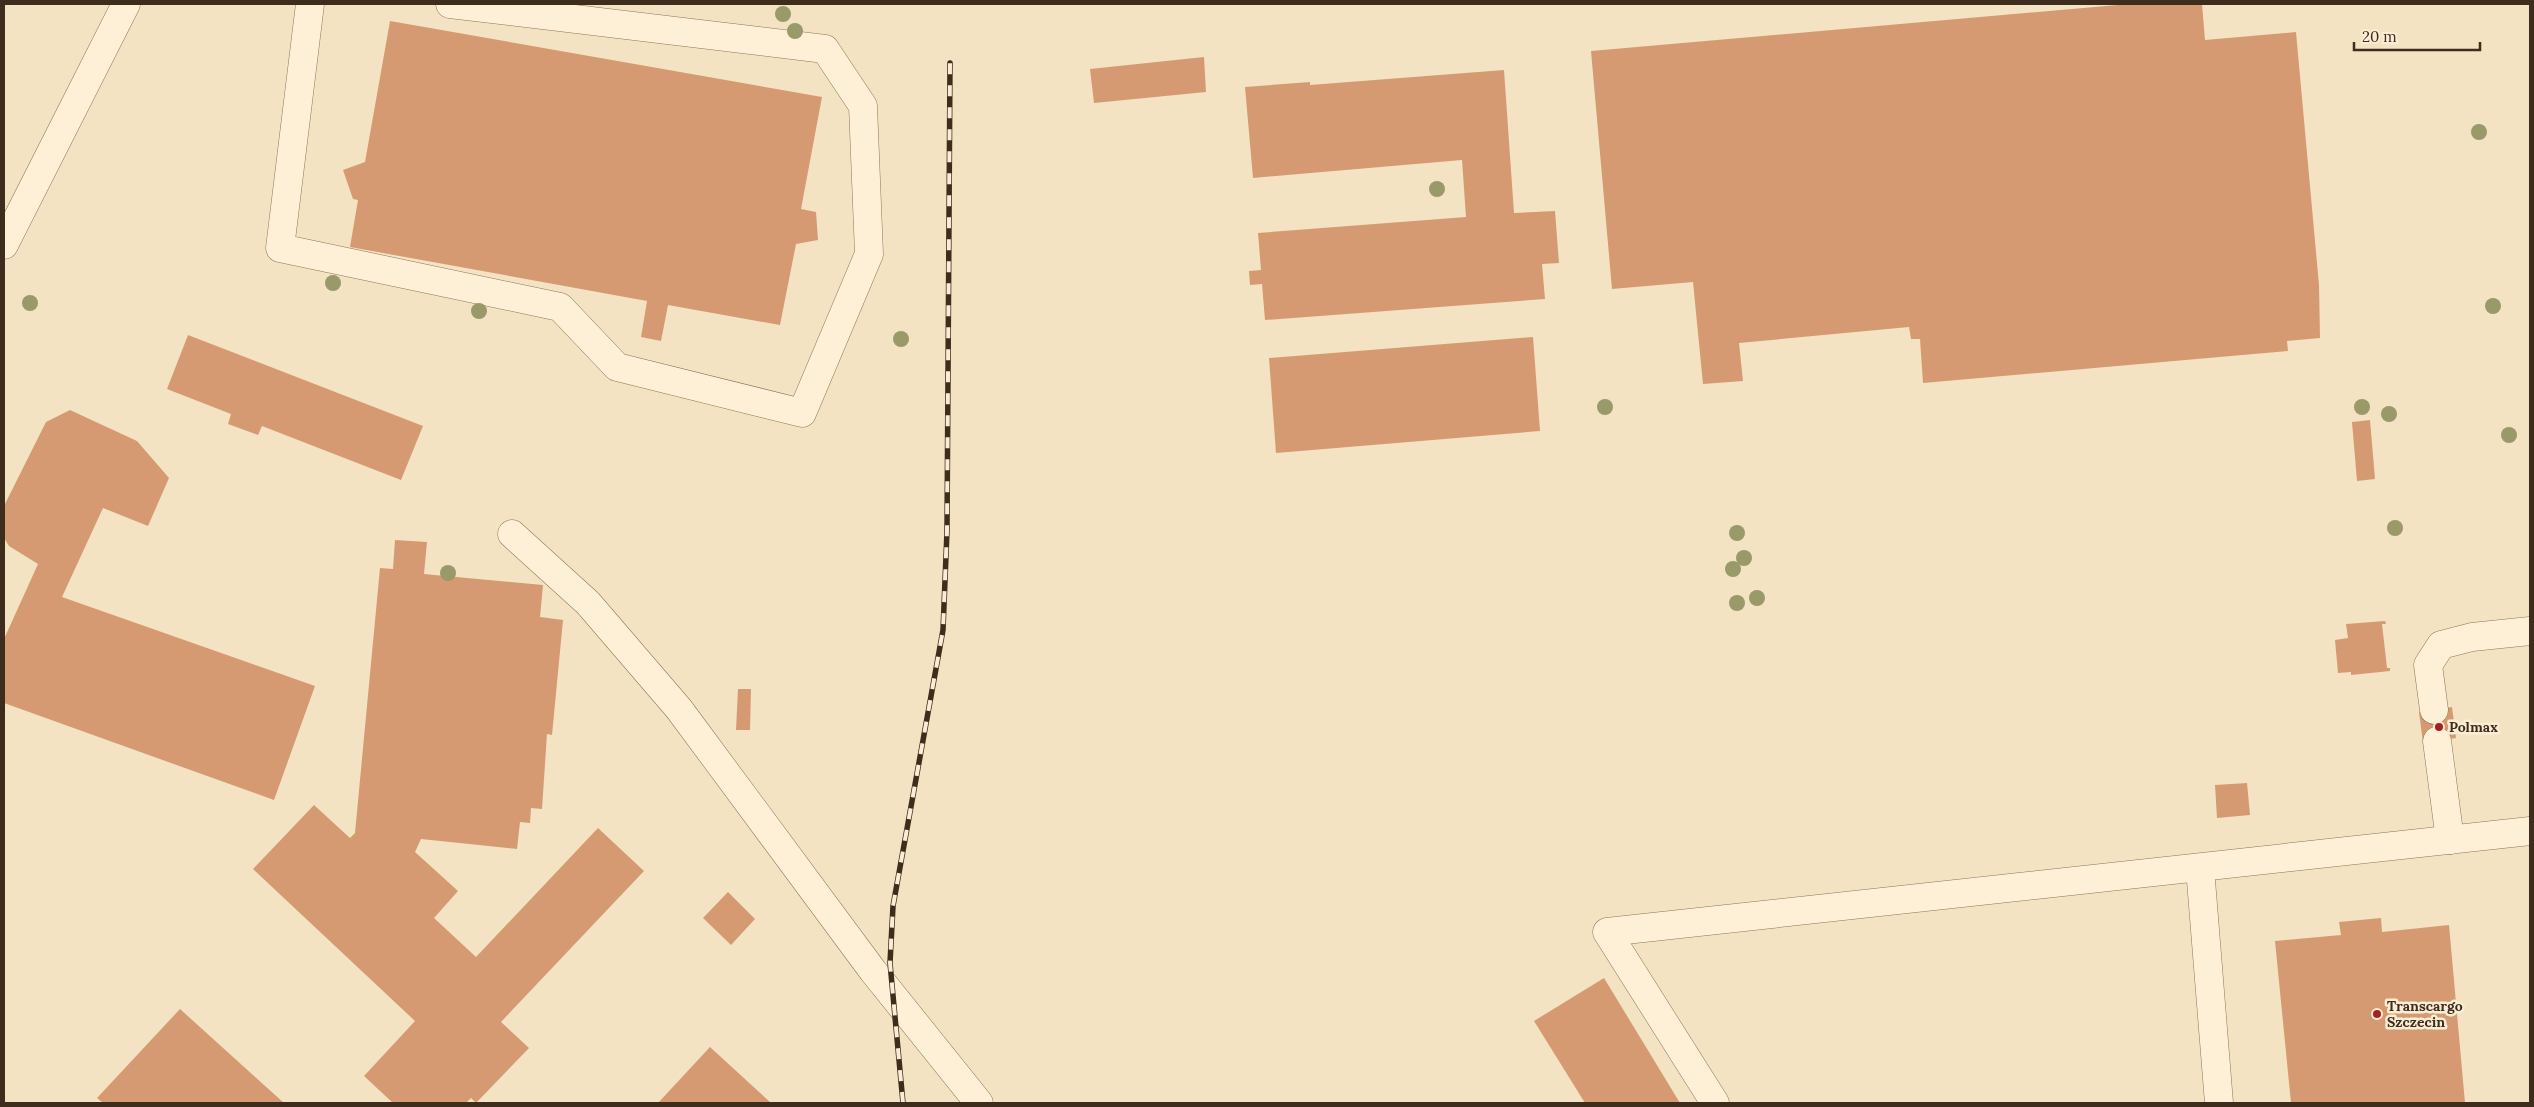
<svg xmlns="http://www.w3.org/2000/svg" width="2534" height="1107" font-family="Lora,serif">
<style>
.building{fill:#d69a73}
.lines{fill:none;stroke-linecap:round;stroke-linejoin:round}
.minor-casing{stroke:#907457;stroke-width:29}
.minor{stroke:#fdf0d7;stroke-width:28}
.rail-casing{stroke:#3e2c1d;stroke-width:5.5}
.rail{stroke:#faedd3;stroke-width:4;stroke-dasharray:11;stroke-linecap:butt}
.tree{fill:#999969}
.poi-dot{fill:#a61f23;stroke:#faedd3;stroke-width:2}
.labels{text-anchor:middle;stroke-width:5;stroke-linejoin:round;paint-order:stroke}
.poi-label{font-size:14px;font-weight:bold;fill:#3e2c1d;stroke:#faedd3;text-anchor:start}
</style>
<rect width="100%" height="100%" fill="#f3e3c2"/>
<g class="building">
<path d="M2129,4H2202L2205,40L2296,32L2319,285L2320,338L2287,341L2288,351L1923,383L1920,339H1911L1909,327L1739,343L1743,381L1703,384L1693,282L1612,289L1591,51Z"/>
<path d="M390,21L822,97L801,209L816,212L818,240L796,244L780,325L668,305L661,341L641,337L647,301L350,247L358,200L353,199L343,170L365,162Z"/>
<path d="M1204,57L1206,92L1094,103L1090,69Z"/>
<path d="M1504,70L1514,213L1555,211L1559,263L1542,264L1545,299L1265,320L1262,284L1250,285L1249,271L1261,270L1258,233L1466,217L1462,160L1253,178L1245,87L1310,82V85Z"/>
<path d="M188,335L423,426L401,480L262,426L258,435L228,424L231,414L167,389Z"/>
<path d="M1533,337L1540,431L1276,453L1269,358Z"/>
<path d="M70,410L137,441L169,478L148,526L103,508L62,597L315,686L274,800L4,703V639L38,564L9,546L4,538V506L46,422Z"/>
<path d="M2370,420L2375,479L2357,481L2352,422Z"/>
<path d="M395,540L427,542L424,574L543,585L540,617L563,620L552,735L547,734L542,809L531,808L530,823L520,822L517,849L421,839L415,852L458,891L434,918L476,957L598,828L644,871L501,1022L529,1048L476,1103L471,1098L466,1103H393L364,1076L415,1021L253,869L314,805L350,838L355,833L380,568L393,569Z"/>
<path d="M2385,621L2386,624H2382L2387,668H2390V671L2351,675V672L2338,673L2335,640L2348,638L2346,624Z"/>
<path d="M738,689H751L750,730H736Z"/>
<path d="M2452,707L2456,738L2423,743L2419,712Z"/>
<path d="M2247,783L2250,815L2217,818L2215,785Z"/>
<path d="M728,892L755,919L731,945L703,918Z"/>
<path d="M2381,918L2382,932L2449,925L2465,1103H2291L2275,941L2341,935L2339,922Z"/>
<path d="M1604,978L1680,1103H1585L1534,1021Z"/>
<path d="M180,1009L284,1103H103L97,1098Z"/>
<path d="M710,1047L771,1103H658Z"/>
</g>
<g class="lines">
<defs>
<g id="minor">
<path d="M310,4L280,248L560,307L617,367L802,413L869,254L863,106L825,49L450,4"/>
<path d="M4,245L126,4"/>
<path d="M512,534L588,603L679,709L873,971L979,1103"/>
<path d="M2434,710L2428,665L2441,645L2472,637L2530,631"/>
<path d="M2437,741L2450,840"/>
<path d="M2200,868L2219,1103"/>
<path d="M1715,1103L1607,932L2530,831"/>
</g>
</defs>
<use href="#minor" class="minor-casing"/>
<use href="#minor" class="minor"/>
<defs>
<path id="rail" d="M903,1103L890,963L893,906L943,630L947,531L950,63"/>
</defs>
<use href="#rail" class="rail-casing"/>
<use href="#rail" class="rail"/>
</g>
<g class="tree">
<circle cx="783" cy="14" r="8"/>
<circle cx="795" cy="31" r="8"/>
<circle cx="2479" cy="132" r="8"/>
<circle cx="1437" cy="189" r="8"/>
<circle cx="333" cy="283" r="8"/>
<circle cx="30" cy="303" r="8"/>
<circle cx="2493" cy="306" r="8"/>
<circle cx="479" cy="311" r="8"/>
<circle cx="901" cy="339" r="8"/>
<circle cx="1605" cy="407" r="8"/>
<circle cx="2362" cy="407" r="8"/>
<circle cx="2389" cy="414" r="8"/>
<circle cx="2509" cy="435" r="8"/>
<circle cx="2395" cy="528" r="8"/>
<circle cx="1737" cy="533" r="8"/>
<circle cx="1744" cy="558" r="8"/>
<circle cx="1733" cy="569" r="8"/>
<circle cx="448" cy="573" r="8"/>
<circle cx="1757" cy="598" r="8"/>
<circle cx="1737" cy="603" r="8"/>
</g>
<g class="poi-dot">
<circle cx="2439" cy="727" r="5"/>
<circle cx="2377" cy="1014" r="5"/>
</g>
<g class="labels">
<g class="poi-label">
<text x="2449" y="732">Polmax</text>
<text x="2387" y="1011">Transcargo<tspan x="2387" dy="16">Szczecin</tspan></text>
</g>
</g>
<rect width="2534" height="1107" fill="none" stroke="#3e2c1d" stroke-width="10"/>
<path d="M2354 42v8h126v-8" fill="none" stroke="#3e2c1d" stroke-width="2.5"/>
<text x="2362" y="42" font-size="15" fill="#3e2c1d" stroke="#faedd3" stroke-width="4" paint-order="stroke">20 m</text>
</svg>
